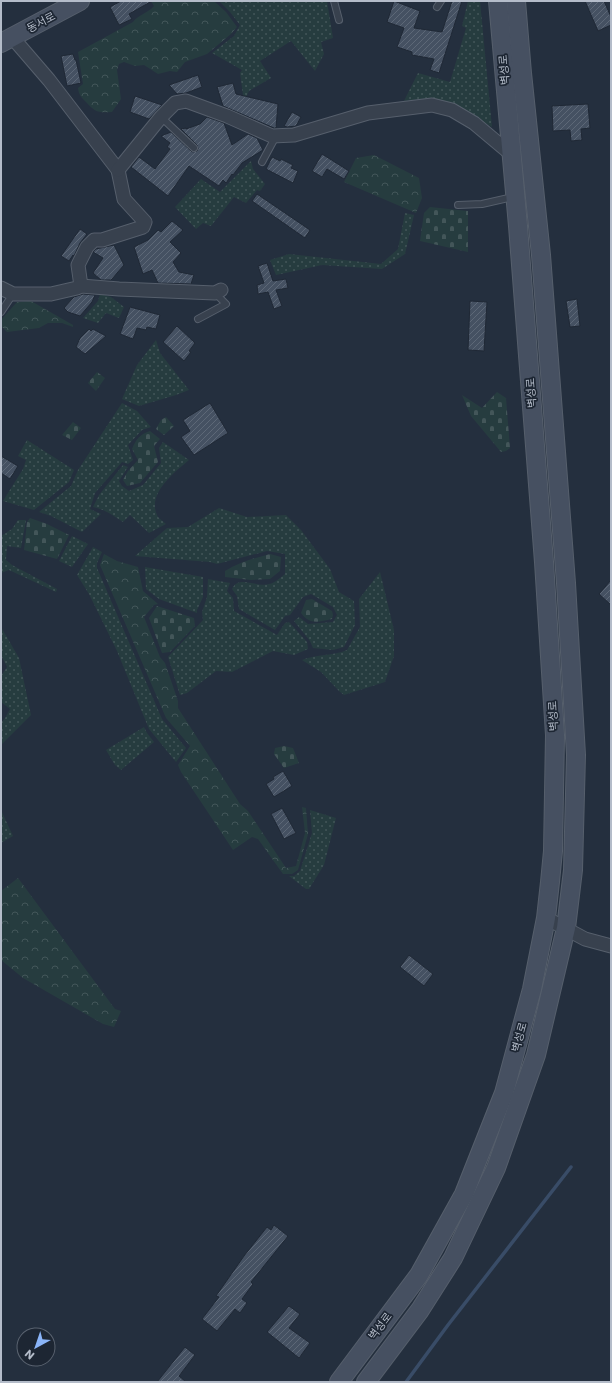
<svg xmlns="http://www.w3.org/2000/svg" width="612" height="1383" font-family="Poppins,'Noto Sans KR',sans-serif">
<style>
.grass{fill:url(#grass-dots)}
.forest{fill:url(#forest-crowns)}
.cemetery{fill:url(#cemetery-stones)}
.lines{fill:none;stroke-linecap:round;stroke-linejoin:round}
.stream{stroke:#394c67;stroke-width:3.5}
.building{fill:url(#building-hatch);stroke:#1f2835}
.lane-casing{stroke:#565f6c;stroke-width:8}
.street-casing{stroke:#565f6c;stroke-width:15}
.secondary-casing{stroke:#565f6c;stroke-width:20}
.lane{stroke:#38414e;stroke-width:6}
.street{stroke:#38414e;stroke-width:13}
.secondary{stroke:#465061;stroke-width:18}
.labels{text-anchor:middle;stroke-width:3.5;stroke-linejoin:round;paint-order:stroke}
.street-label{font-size:11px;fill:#b4bcc9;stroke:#1d2633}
</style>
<defs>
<pattern id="grass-dots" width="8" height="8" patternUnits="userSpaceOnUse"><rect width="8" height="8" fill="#263c3f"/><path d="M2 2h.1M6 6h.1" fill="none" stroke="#435659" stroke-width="1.8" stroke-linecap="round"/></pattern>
<pattern id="forest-crowns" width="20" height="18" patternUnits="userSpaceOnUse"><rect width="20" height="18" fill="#263c3f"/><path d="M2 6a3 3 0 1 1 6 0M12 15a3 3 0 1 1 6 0" fill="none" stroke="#435659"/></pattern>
<pattern id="cemetery-stones" width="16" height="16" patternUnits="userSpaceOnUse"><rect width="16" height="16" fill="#263c3f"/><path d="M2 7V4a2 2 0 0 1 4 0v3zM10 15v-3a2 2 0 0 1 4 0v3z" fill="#435659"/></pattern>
<pattern id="building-hatch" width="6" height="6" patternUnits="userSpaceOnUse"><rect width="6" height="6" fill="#455162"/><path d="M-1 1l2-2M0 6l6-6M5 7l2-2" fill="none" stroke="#5d6877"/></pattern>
</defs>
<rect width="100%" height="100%" fill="#242f3e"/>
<g class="grass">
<path d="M219,1H327L333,38L321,42L324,54L315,71L291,41L260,61L271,78L249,91L244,102L240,73L242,70L212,53L234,36L240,25L230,12Z"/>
<path d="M468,1H480L492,127L452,103L431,98L404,101L418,73L450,82L466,28L462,26Z"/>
<path d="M251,161L253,169L265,184L260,191L257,190L246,203L234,197L211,226L203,223L196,229L175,207L201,179L220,192Z"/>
<path d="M405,213L414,215L405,254L382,269L322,265L276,275L270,260L289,254L381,264L398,249Z"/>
<path d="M100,294L111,297L124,307L119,318L106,313L98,323L83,318L98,301Z"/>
<path d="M156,340L160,353L189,390L176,395L139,406L122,399L137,365Z"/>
<path d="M122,403L137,411L151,427L142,430L128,445L133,460L128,464L122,462L95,493L90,509L101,514L82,532L51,516L39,512L71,486L78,470Z"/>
<path d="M27,440L74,470L69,482L34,510L3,501L23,469L26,460L18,456Z"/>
<path d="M163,442L189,460C175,472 147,493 157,515C158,518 163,521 166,524L149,533L130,515L123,522C114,516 104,509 93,507L99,495L123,465L128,467L119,481L122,486L129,491L143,485L161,463L159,448Z"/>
<path d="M219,508L247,517L286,515L301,530L330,569L339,592L354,601L355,625L344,647L333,650L313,648L310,641L294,621L299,617L308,624L333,622L337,615L333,607L311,594L303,597L290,615L285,616L275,630L239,609L237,596L232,589C238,574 258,588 269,584C275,583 281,577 285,574V554L267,551L217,564L210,562L135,556L167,528L188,527Z"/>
<path d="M18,520H26L21,548L7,546L6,560L12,565L57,589L56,592L9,570L1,573V536L12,529Z"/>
<path d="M72,536L88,544L72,567L59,561Z"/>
<path d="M93,547L102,552L97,563V568L162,719L186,748L176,762L149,729L117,651L89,594L77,575Z"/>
<path d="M145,567L203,577V597L197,610V613L159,599L146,589Z"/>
<path d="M380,572L394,630V656L385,682L344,695L339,691L321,672L302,660C317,654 333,656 347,650L360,627L359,599Z"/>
<path d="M208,579L230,583L227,591L233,598L234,611L277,635L285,623L289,622L307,642L308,649L294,655L273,651L232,672L216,671L187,693L180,695L168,657L203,620L202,612L207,597Z"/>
<path d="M1,627L19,658L31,715L1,745V723L5,718L10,709L1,702V676L7,667L1,655Z"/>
<path d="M144,727L147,733L154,742L121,770L115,765L106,750Z"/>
<path d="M1,810L13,836L1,843Z"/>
<path d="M310,810L336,818L324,865L309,889H306L289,876H294L300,871L312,833Z"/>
</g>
<g class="forest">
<path d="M151,1H214L226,12L237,27L231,34L207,54L185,62L177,72L170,71L158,74L144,65L135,66L124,62L119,64L117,70L121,99L112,112C98,113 95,112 86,102C81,97 79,95 78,88L83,84L78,52L133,22C138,15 148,13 154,6Z"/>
<path d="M374,155L419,178L422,198L416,213L344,182L356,158Z"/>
<path d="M31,301L73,325V327L62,323H48L39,328L7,332L1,326V320L17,302Z"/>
<path d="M104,554L117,561L138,567L143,591L158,604L154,605L144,617L160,657L165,663L178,701V708L240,804L248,811L286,868L296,866L305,833L302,807L306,808L308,834L298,870L292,874H283L258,839L252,837L233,850L181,772L178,765L190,746L166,718L100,565Z"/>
<path d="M18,878L115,1009L121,1011L114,1027L103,1024L23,978L1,960V891Z"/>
</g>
<g class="cemetery">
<path d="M430,207L468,211V252L420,241L424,213Z"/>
<path d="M97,372L105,378L96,391L88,383Z"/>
<path d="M497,392L506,398L510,448L506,451L501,452L471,416L462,395L482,408Z"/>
<path d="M166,417L174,426L164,435L156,429L161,420Z"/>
<path d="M73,422L81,428L72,440L62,435Z"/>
<path d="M150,431L160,439L154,446L158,462L140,483L127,486L123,480L128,471L138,460L132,449C136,439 140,434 150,431Z"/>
<path d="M30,518L47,524L69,535L57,559L24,550L27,522Z"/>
<path d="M270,554L281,557L280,571L270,579L251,580L225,577V571C239,562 255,558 270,554Z"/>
<path d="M312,599L332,611L333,615L332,619C318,622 310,625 301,613L306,600Z"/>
<path d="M157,606L194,618L195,626L170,652L162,653L149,618Z"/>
<path d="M284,746L293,748L299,763L284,768L274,754L275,748Z"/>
</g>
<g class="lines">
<path class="stream" d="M406,1382L448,1325L571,1167"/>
</g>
<g class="building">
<path d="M121,1H152L129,14L132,19L119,25L110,7Z"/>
<path d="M394,1L420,11L414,28L442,32L452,1H462L439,73L430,70L434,59L412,55V52L397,47L404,28L387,22Z"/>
<path d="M585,1H604L611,17V25L598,31Z"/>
<path d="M73,54L75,60H76L81,83L67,86L61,56Z"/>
<path d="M198,75L202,87L186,93L177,94L169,85Z"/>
<path d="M233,83L236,94L278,104L276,128H274L223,106L217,87Z"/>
<path d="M135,96L162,105L149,119L130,112Z"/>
<path d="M588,104L590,128L581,129L582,140L571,141L570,130L553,131L552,106Z"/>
<path d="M292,112L301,117L296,126L287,127L284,126Z"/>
<path d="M207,117L224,123L232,145L248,134L257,138L263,150L242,163L233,175L232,174L226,183L223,180L219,186L189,166L168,196L131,167L139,157L155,169L170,149L167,147L170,143L161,136L171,132L191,151L193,152L197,151L198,149L197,145L181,129L186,128V129L200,124Z"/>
<path d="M322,154L349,171L344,179L327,169L322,177L312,171Z"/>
<path d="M272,157L280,161L281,159L293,165L291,168L298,171L293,183L266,169Z"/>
<path d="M257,194L310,230L305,238L252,201Z"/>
<path d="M172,221L183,230L170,242L181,253L173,262L179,272L194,275L191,284L158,283L152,270L143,274L134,247L148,240L158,230L161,232Z"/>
<path d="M80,229L87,234L80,243L74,256L73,255L69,261L61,256Z"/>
<path d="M114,245L124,265L111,280H101L93,273L103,258L93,252L96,249Z"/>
<path d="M267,263L273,281L286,279L288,288L276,290L282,306L274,309L268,292L258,294L257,285L264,283L258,266Z"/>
<path d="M83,294L95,295L92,302L80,316L68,312L64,308L74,297Z"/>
<path d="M577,299L580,326L570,327L566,301Z"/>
<path d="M470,301L487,302L484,351L468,350Z"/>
<path d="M130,307L160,315L156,329L147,327L146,330L137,328L133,339L120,334Z"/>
<path d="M177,326L195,343L189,351L191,352L184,361L163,342Z"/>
<path d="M89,329L91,331L93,329L106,336L85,354L76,347L80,338Z"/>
<path d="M210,403L228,433L194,455L181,437L190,431L183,420Z"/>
<path d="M1,456L18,466L10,479L1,473Z"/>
<path d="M611,580V605L599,594Z"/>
<path d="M283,771L292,786L274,797L266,784L274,779L273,777Z"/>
<path d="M282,808L296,833L284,839L271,814Z"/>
<path d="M409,955L433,974L424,986L400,967Z"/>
<path d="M274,1225L288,1236L251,1282L253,1284L242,1299L247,1303L240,1313L235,1309L217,1331L202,1319L219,1297L216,1296L244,1256L267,1227L271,1230Z"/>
<path d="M289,1306L300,1314L289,1328L310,1343L299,1358L267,1332Z"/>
<path d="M185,1347L195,1355L179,1376L186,1382H157Z"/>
</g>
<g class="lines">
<defs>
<g id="lane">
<path d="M334,1L339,20"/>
<path d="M437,7L441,1"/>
<path d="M161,117L194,148"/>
<path d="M262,162L276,136"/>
<path d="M458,205L482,204L513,197"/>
<path d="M1,312L13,294"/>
<path d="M198,319L226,304L215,293"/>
</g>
<g id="street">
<path d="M12,37L49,80L118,170L124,199L145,222L143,227L102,240H94L87,247L78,265L81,286"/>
<path d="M118,170L161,117L175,103L186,101L227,116L272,136L294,135L368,113L432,105L452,110L474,123L511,154"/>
<path d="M1,288L13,294H51L77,288L81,286L119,289L215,293L221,290"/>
<path d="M546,918L585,939L611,946"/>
</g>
<g id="secondary">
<path d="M1,43L80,1"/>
<path d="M339,1382L419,1275L464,1194L504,1093L532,989L546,918L550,882L553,851L555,735L544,562L518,226L498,1"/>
<path d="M366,1382L420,1310L453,1258L496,1168L536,1055L566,928L573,870L576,755L566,583L541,255L522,73L516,1"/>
</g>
</defs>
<use href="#lane" class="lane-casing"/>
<use href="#street" class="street-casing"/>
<use href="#secondary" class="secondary-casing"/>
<use href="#lane" class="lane"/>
<use href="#street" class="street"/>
<use href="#secondary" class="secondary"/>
</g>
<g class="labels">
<g class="street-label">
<text transform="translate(41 22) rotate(-28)" y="4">동서로</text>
<text transform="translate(504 70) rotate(-95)" y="4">벽성로</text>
<text transform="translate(531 393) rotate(-94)" y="4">벽성로</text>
<text transform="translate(553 716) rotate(-93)" y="4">벽성로</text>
<text transform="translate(519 1037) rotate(-75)" y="4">벽성로</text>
<text transform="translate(380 1326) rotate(-53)" y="4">벽성로</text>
</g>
</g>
<rect width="612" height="1383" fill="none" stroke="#b4bcc9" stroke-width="4"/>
<g transform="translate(36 1347) rotate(220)"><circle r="19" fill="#1d2633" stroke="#59626f"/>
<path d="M0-3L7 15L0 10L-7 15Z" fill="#8ab4f8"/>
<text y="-6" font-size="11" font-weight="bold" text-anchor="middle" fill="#b4bcc9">N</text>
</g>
</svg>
